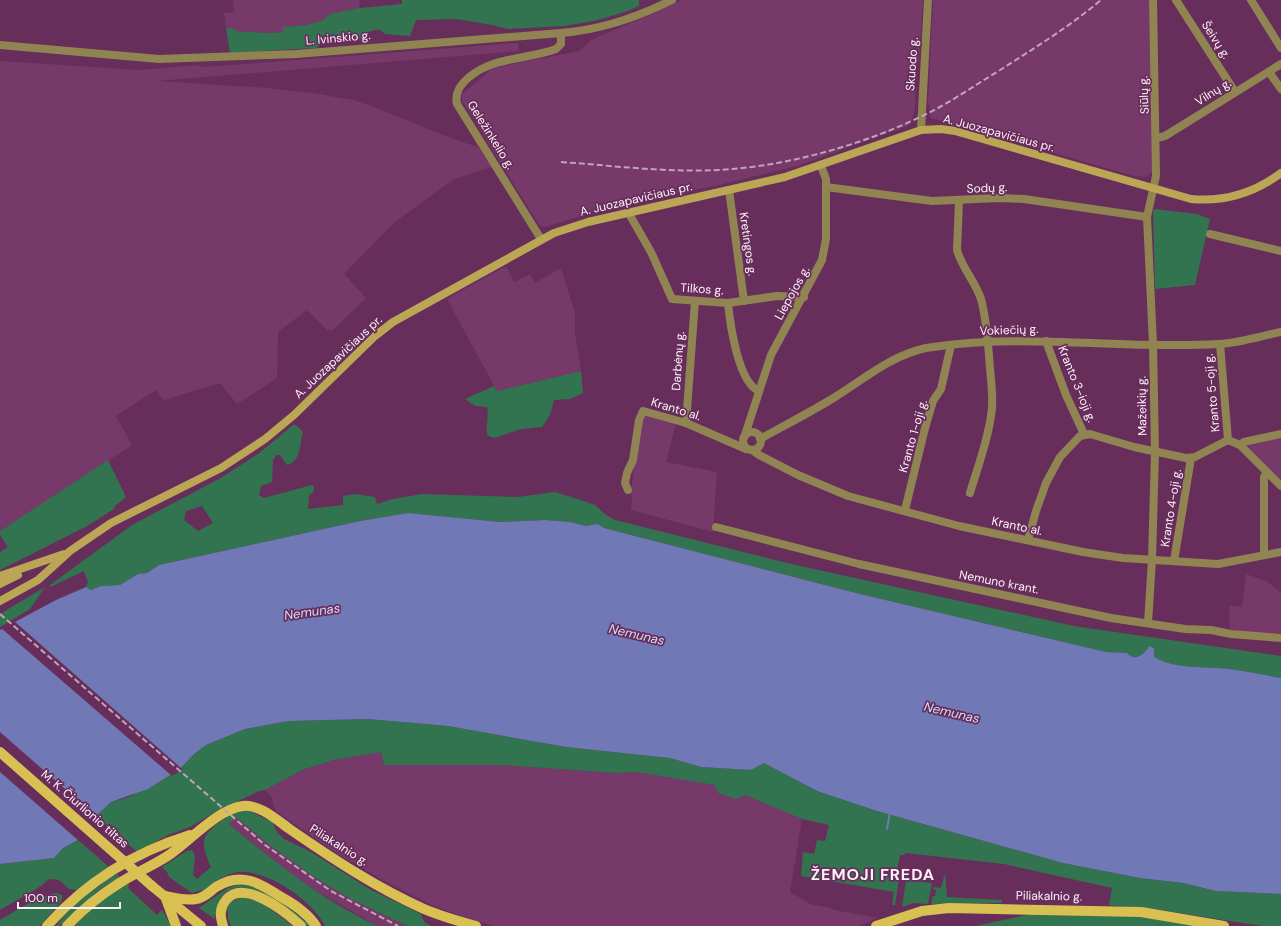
<svg xmlns="http://www.w3.org/2000/svg" width="1281" height="926" font-family="'DM Sans',sans-serif">
<style>
.built{fill:#773969}
.green{fill:#32744f;fill-rule:evenodd}
.water{fill:#7079b6}
.pier{fill:#672e5b}
.lines{fill:none;stroke-linecap:round;stroke-linejoin:round}
.stream{stroke:#7079b6;stroke-width:2}
.minor{stroke:#908453;stroke-width:8}
.tertiary{stroke:#908453;stroke-width:8}
.secondary{stroke:#baa655;stroke-width:8}
.primary{stroke:#d9c053;stroke-width:10}
.rail{stroke:#c2a4bb;stroke-width:2;stroke-dasharray:6 3;stroke-linecap:butt}
.primary-bridge{stroke:#d9c053;stroke-width:10}
.labels{text-anchor:middle;stroke-width:3.5;stroke-linejoin:round;paint-order:stroke}
.street-label{font-size:12px;fill:#fef0fa;stroke:#672e5b}
.water-label{font-size:13px;font-style:italic;fill:#d3dbfe;stroke:#672e5b}
.district-label{font-size:16px;font-weight:bold;letter-spacing:1px;fill:#fef0fa;stroke:#672e5b}
</style>
<rect width="100%" height="100%" fill="#672e5b"/>
<g class="built">
<path d="M233,0H359L360,8L330,14L323,20L305,25L283,27V32L269,33L235,31V29L226,28L224,13L234,12Z"/>
<path d="M682,0H923L919,61L916,66L915,109L910,125L797,166L719,185L625,203L545,227L540,226L462,101V94L493,68L579,51L590,41L599,36L648,16Z"/>
<path d="M933,0H1149L1152,171L1150,174L1146,177L1134,176L931,118L928,100Z"/>
<path d="M518,43L519,51L157,81L268,88L312,93L354,100L379,109L453,139L478,147L492,167L454,179L395,222L344,274L366,298L332,331L330,329L328,331L307,310L278,332L277,378L237,404L220,383L164,400L156,390L116,416L132,445L0,531V61L140,70L197,65L202,67L232,65Z"/>
<path d="M506,266L514,282L530,274L535,283L561,268L575,313V334L581,371L497,391L447,299Z"/>
<path d="M644,415L676,424L666,462L717,472L713,532L631,510L632,498L631,490L640,421Z"/>
<path d="M1281,438V480L1247,446Z"/>
<path d="M1246,574L1268,582L1281,593V633H1255L1230,629L1229,605L1242,607Z"/>
<path d="M381,752L384,765H500L616,773L637,772L716,785L718,793L745,795L802,819L790,892L810,904L831,908L834,910L878,918L858,926H494L467,918L434,906L390,884L336,853L277,812L273,804L271,796L265,790L302,770L334,760Z"/>
<path d="M236,817L268,844L317,879L353,900L407,926H377L308,886L283,868L229,824Z"/>
</g>
<g class="green">
<path d="M402,0H639V6L625,12L594,21L564,26L508,29L492,25L456,19L416,20L410,36L385,34L379,29L368,32L365,39L353,40L340,35L330,38L316,48L230,53L226,28L235,29V31L269,33L283,32V27L306,25L323,20L330,14L360,8L402,4Z"/>
<path d="M1155,209L1196,214L1210,219L1195,285L1155,289L1153,211Z"/>
<path d="M581,371L583,393L570,399L554,400L550,415L542,427L521,429L494,438L487,435C486,425 489,417 487,407L475,406L465,399L494,386L497,391Z"/>
<path d="M293,425H296L303,432C299,444 302,461 287,465L280,455H276L273,460L272,482L261,486L259,495L264,498L312,485L314,487V491L309,496L308,509L343,505V496L355,494L375,497L377,504L393,499L422,494L518,497L555,492L587,502L595,505L606,515L615,520L791,564L1074,626L1281,656V678C1264,675 1246,671 1229,669C1204,666 1177,670 1153,657L1152,649L1149,648C1142,653 1137,664 1127,653L1106,652L856,593L604,528L598,524L586,526L570,522L545,520L500,522L408,513L360,521L159,565L147,573L138,574L120,585L101,586L91,590L86,587L88,582L84,571L50,587V585L132,525L219,479L258,454ZM202,506L213,523L198,531L184,520L186,511Z"/>
<path d="M108,460L126,497L115,506L114,509L87,526L0,570V552L8,547L0,535V531Z"/>
<path d="M45,587L30,609L0,627V614Z"/>
<path d="M368,719L448,726L566,747L670,758L701,767L751,770L764,763L817,791L877,811L1063,863L1140,878L1182,883L1216,891L1281,894V926H1262L1160,910L1109,905L1112,888L1004,864L906,853L904,855H900L895,879L899,880L895,905H892L894,892L801,876L803,852L814,854L817,840L825,841L829,825L802,819L745,795L736,799L718,793L715,785L637,772L616,773L500,765H384L381,752L334,760L302,770L265,790L259,791L226,807L225,806L190,827L168,835L137,852L96,816L111,802L129,797L181,768L194,754L206,745L245,729L289,721Z"/>
<path d="M242,810L250,811L272,822L277,832L284,839L311,852L371,890L421,914L424,922L431,926H407L353,900L317,879L268,844L236,817L229,824C276,863 322,900 377,926H325C313,901 267,869 238,872C224,874 213,883 203,891L202,890L192,893L169,877L167,872L162,867L187,851L192,850L195,856L193,875L197,879L211,867C208,860 203,849 204,842C205,828 230,815 242,810Z"/>
<path d="M78,840L109,867L78,890L69,889L59,880L49,879L41,886L0,910V864L54,858L63,848Z"/>
<path d="M945,873L947,897L1002,900V903L931,904L933,896H935L936,890L933,889L934,887L941,888Z"/>
<path d="M117,874L120,877L98,891L59,926H56C72,904 94,888 117,874Z"/>
<path d="M906,880L932,883L928,904L914,903L902,907Z"/>
<path d="M128,883L129,885L128,888L157,915L162,910L171,926H75C90,908 109,896 128,883Z"/>
<path d="M241,884L259,887L294,911L311,926H307C286,901 220,858 215,919L199,908L229,887Z"/>
<path d="M56,893L62,895V901L40,926H0V920C17,910 36,897 56,893Z"/>
<path d="M241,897L261,902L293,926H231L228,919V911H226L231,902Z"/>
<path d="M1040,912L1108,913L1210,926H976Z"/>
</g>
<path class="water" d="M408,513L500,522L545,520L570,522L586,526L598,524L604,528L856,593L1106,652L1127,653C1137,664 1145,651 1150,646L1154,649V657C1177,670 1204,666 1229,669C1246,671 1264,675 1281,678V894L1216,891L1183,883L1140,878L1063,863L877,811L817,791L764,763L751,770L701,767L670,758L566,747L448,726L368,719L289,721L245,729L206,745L194,754L181,768L148,789L111,802L96,816L78,840L63,848L54,858L0,864V630L56,600L86,587L91,590L101,586L120,585L138,574L147,573L159,565L360,521Z"/>
<g class="pier">
<path d="M14,621L181,768L183,769L172,776L1,628Z"/>
<path d="M0,732L97,817L79,841L0,772Z"/>
</g>
<g class="lines">
<path class="stream" d="M887,829L890,812"/>
<g class="minor">
<path d="M1176,0L1235,92"/>
<path d="M1251,0L1281,48"/>
<path d="M561,33C601,30 636,18 672,0"/>
<path d="M1269,72L1281,89"/>
<path d="M921,130L928,0"/>
<path d="M1157,138L1165,136L1281,64"/>
<path d="M826,187L932,201L999,198L1024,199L1147,217"/>
<path d="M729,190L744,301"/>
<path d="M959,201L957,250C962,268 975,281 981,299C987,321 988,345 990,368C991,381 993,395 992,408C989,437 978,466 970,493"/>
<path d="M628,212L651,252L672,299L728,303L777,296L804,297"/>
<path d="M1210,234L1281,251"/>
<path d="M728,303C730,323 738,383 759,391"/>
<path d="M1046,341L1066,395L1084,434"/>
<path d="M1220,344L1228,440L1240,445L1281,486"/>
<path d="M686,423L695,301"/>
<circle cx="752" cy="441" r="9"/>
<path d="M744,438L771,355L822,260L826,239V179L821,166"/>
<path d="M760,439C785,425 811,412 835,397C864,379 892,355 926,348C1023,332 1121,350 1219,344C1239,343 1261,336 1281,332"/>
<path d="M1240,445L1244,442L1281,434"/>
<path d="M752,450L759,455L798,475L848,496L959,526L1083,552L1123,558L1218,564L1281,552"/>
<path d="M628,490L625,483L627,473L633,460L639,420L643,411L686,423L746,449"/>
<path d="M905,510L925,428L933,401L941,389L951,345"/>
<path d="M716,527L859,564L1111,618L1185,629L1211,630L1231,634L1281,638"/>
<path d="M1028,540L1036,511L1046,483L1060,457L1080,436L1090,434L1134,447L1186,458L1195,457L1228,440"/>
<path d="M1264,554V477L1267,472"/>
<path d="M1174,561L1191,458"/>
<path d="M1148,623L1152,560L1155,452L1153,344L1147,217L1156,176L1153,0"/>
</g>
<path class="tertiary" d="M0,45L159,59L296,54L561,33V44L556,49C537,56 516,57 496,63C480,68 452,83 457,104L541,239"/>
<g class="secondary">
<path d="M0,576L64,554"/>
<path d="M0,584L18,575"/>
<path d="M0,601L38,580L70,551L111,523L221,468L265,439L294,415L375,336L393,322L554,233L588,222L785,177L921,130L941,129L955,131L1191,199C1224,202 1254,193 1281,173"/>
</g>
<g class="primary">
<path d="M152,886L201,926"/>
<path d="M165,896C174,898 186,901 196,899C204,898 209,892 216,887C241,871 260,883 281,897C294,904 308,914 316,926"/>
<path d="M165,896L176,926"/>
<path d="M47,926C85,883 135,852 190,835"/>
<path d="M67,926C82,910 99,896 118,884C133,874 150,867 166,857C187,844 217,809 243,806C260,804 278,821 291,830C333,859 377,888 424,909C440,916 458,921 476,926"/>
<path d="M223,926C220,916 219,909 226,900C244,878 286,912 301,926"/>
<path d="M876,926L922,911L949,908L1141,912L1224,926"/>
</g>
<g class="rail">
<path d="M561,162C618,166 677,174 733,169C801,163 878,140 938,108C958,97 977,84 997,72C1033,49 1069,27 1101,0"/>
<path d="M0,614L265,845L331,891L398,926"/>
</g>
<path class="primary-bridge" d="M0,752L152,886"/>
</g>
<g class="labels">
<g class="street-label">
<text transform="translate(338 38) rotate(-5)" y="4">L. Ivinskio g.</text>
<text transform="translate(1216 40) rotate(57)" y="4">Šeivų g.</text>
<text transform="translate(912 64) rotate(-86)" y="4">Skuodo g.</text>
<text transform="translate(1213 92) rotate(-32)" y="4">Vilnų g.</text>
<text transform="translate(1144 95) rotate(-92)" y="4">Siūlų g.</text>
<text transform="translate(999 133) rotate(15)" y="4">A. Juozapavičiaus pr.</text>
<text transform="translate(491 135) rotate(58)" y="4">Geležinkelio g.</text>
<text transform="translate(987 188) rotate(-2)" y="4">Sodų g.</text>
<text transform="translate(636 199) rotate(-13)" y="4">A. Juozapavičiaus pr.</text>
<text transform="translate(748 244) rotate(82)" y="4">Kretingos g.</text>
<text transform="translate(702 289) rotate(4)" y="4">Tilkos g.</text>
<text transform="translate(792 293) rotate(-61)" y="4">Liepojos g.</text>
<text transform="translate(1009 330) rotate(-2)" y="4">Vokiečių g.</text>
<text transform="translate(338 357) rotate(-43)" y="4">A. Juozapavičiaus pr.</text>
<text transform="translate(678 361) rotate(-86)" y="4">Darbėnų g.</text>
<text transform="translate(1077 384) rotate(68)" y="4">Kranto 3-ioji g.</text>
<text transform="translate(1212 393) rotate(-95)" y="4">Kranto 5-oji g.</text>
<text transform="translate(1142 406) rotate(-91)" y="4">Mažeikių g.</text>
<text transform="translate(676 409) rotate(17)" y="4">Kranto al.</text>
<text transform="translate(913 436) rotate(-74)" y="4">Kranto 1-oji g.</text>
<text transform="translate(1171 508) rotate(-81)" y="4">Kranto 4-oji g.</text>
<text transform="translate(1017 526) rotate(12)" y="4">Kranto al.</text>
<text transform="translate(999 582) rotate(11)" y="4">Nemuno krant.</text>
<text transform="translate(85 809) rotate(41)" y="4">M. K. Čiurlionio tiltas</text>
<text transform="translate(339 845) rotate(32)" y="4">Piliakalnio g.</text>
<text transform="translate(1049 896) rotate(1)" y="4">Piliakalnio g.</text>
</g>
<g class="water-label">
<text transform="translate(312 611) rotate(-8)" y="5">Nemunas</text>
<text transform="translate(637 634) rotate(13)" y="5">Nemunas</text>
<text transform="translate(952 712) rotate(13)" y="5">Nemunas</text>
</g>
<g class="district-label">
<text x="873" y="880">ŽEMOJI FREDA</text>
</g>
</g>
<path d="M18 902v6h102v-6" fill="none" stroke="#fef0fa" stroke-width="2"/>
<text x="24" y="902" font-size="12" fill="#fef0fa" stroke="#672e5b" stroke-width="3" paint-order="stroke">100 m</text>
</svg>
